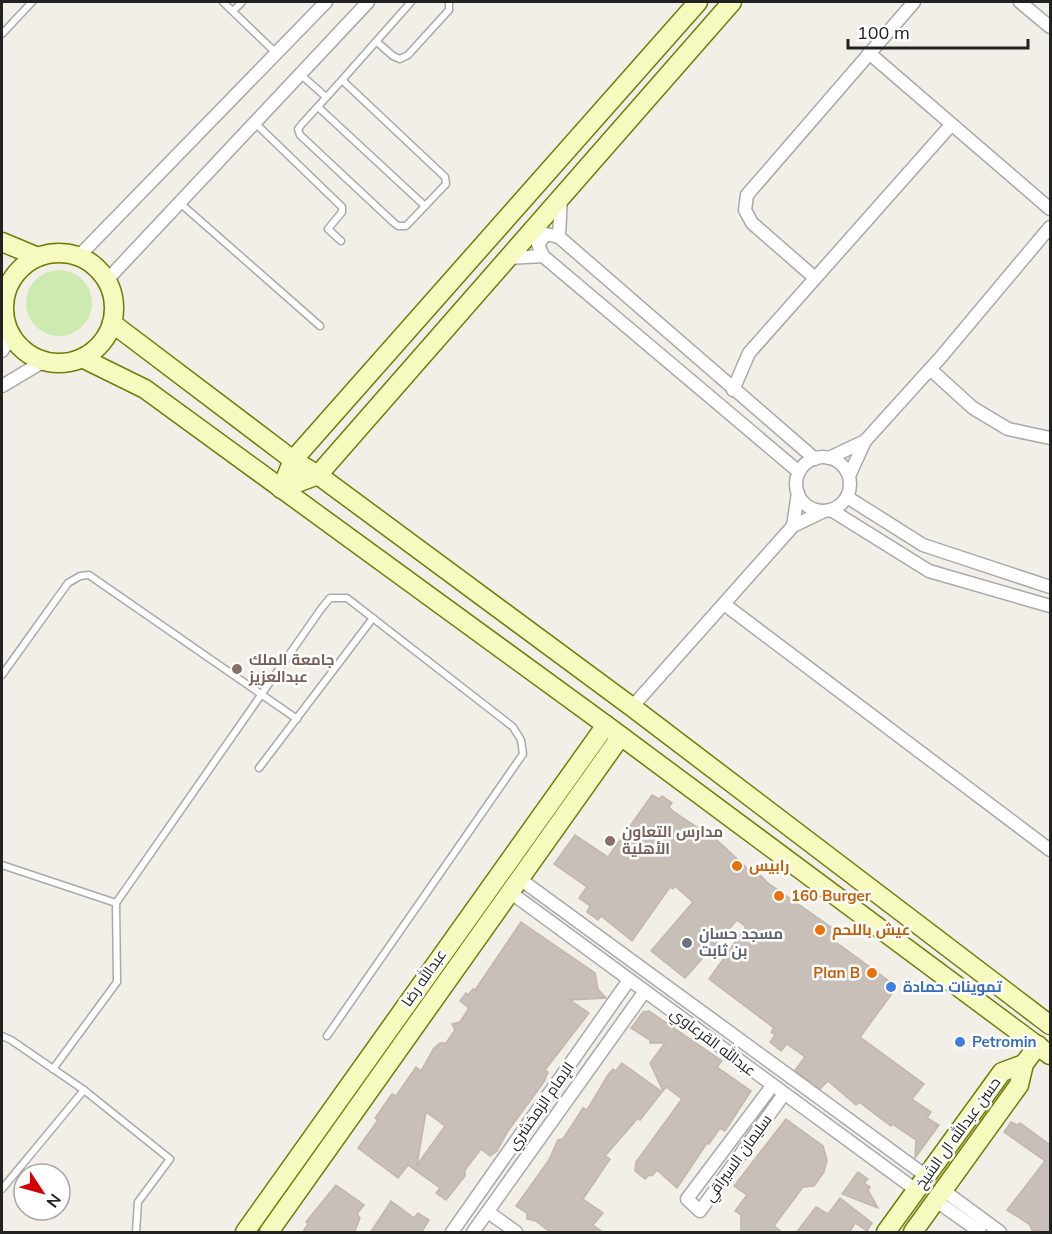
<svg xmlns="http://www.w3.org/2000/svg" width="1052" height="1234" font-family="Mulish,Cairo,sans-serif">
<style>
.grass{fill:#cdebb0}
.building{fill:#c7bfb8;stroke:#c4b6ab;stroke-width:1.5;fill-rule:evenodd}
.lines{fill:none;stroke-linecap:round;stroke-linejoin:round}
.lane-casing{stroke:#a9a9a9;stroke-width:9}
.street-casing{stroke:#a9a9a9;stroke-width:15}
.secondary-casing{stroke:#707d05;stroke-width:21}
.lane{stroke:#fff;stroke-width:6}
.street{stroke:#fff;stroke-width:12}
.secondary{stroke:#f7fabf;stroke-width:18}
.education-dot{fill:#8d6e63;stroke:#fff;stroke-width:2}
.food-dot{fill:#e8710a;stroke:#fff;stroke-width:2}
.worship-dot{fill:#6b7280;stroke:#fff;stroke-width:2}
.shop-dot{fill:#3f7fe0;stroke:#fff;stroke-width:2}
.labels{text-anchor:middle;stroke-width:5;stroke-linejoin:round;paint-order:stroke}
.education-label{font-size:15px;font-weight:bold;fill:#785e54;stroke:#fff;text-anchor:start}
.food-label{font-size:15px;font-weight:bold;fill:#c56008;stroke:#fff;text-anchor:start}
.worship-label{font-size:15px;font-weight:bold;fill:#5b616d;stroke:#fff;text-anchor:start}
.street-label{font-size:15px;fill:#222;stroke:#fff}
.shop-label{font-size:15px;font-weight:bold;fill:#366cbe;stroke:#fff;text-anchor:start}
</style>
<rect width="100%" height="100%" fill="#f2efe9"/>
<circle class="grass" cx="59" cy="303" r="33"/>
<g class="building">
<path d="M652,795L659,799L662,796L672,803L669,807L674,812L718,841L750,871L753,868L768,883L838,932L833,940L897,987L860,1037L924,1084L912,1099L931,1112L927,1118L939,1125L915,1158L916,1140L892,1124L891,1126L859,1102L856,1105L828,1081L820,1089L795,1070L805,1057L787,1044L781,1051L770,1042L775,1035L771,1032L774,1028L709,979L746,927L737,920L685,978L651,951L693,902L675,886L673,889L670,887L632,941L601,916L598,920L587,912L590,906L579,898L587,887L554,864L575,835L608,857Z"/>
<path d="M521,922L595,973L598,989L606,998L570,1000L589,1013L545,1070L548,1072L544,1082L508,1131L497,1151L490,1156L481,1149L465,1170V1176L446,1200L436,1193L440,1188L408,1165L398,1178L358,1148L378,1120L375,1118L392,1094L396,1096L416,1067L421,1071L434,1048L440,1043H446L455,1030L452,1024L460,1022L469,1008L460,1001L466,993L468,995L473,989L475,990ZM426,1112L445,1126L417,1165Z"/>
<path d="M649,1011L722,1061L717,1067L751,1091L725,1131L720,1128L709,1144L707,1143L677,1188L657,1170L652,1176L649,1175L645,1179L635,1171L636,1162L682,1099L666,1087L663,1091L650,1063L665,1043H650V1040L631,1028L643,1012Z"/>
<path d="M622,1063L662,1092L640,1120L638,1118L605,1156L610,1159L583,1199L603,1213L593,1225L604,1233H551L536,1221L527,1219V1213L516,1206L549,1160L558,1140L563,1139L583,1108L587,1110L608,1075L613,1069L616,1071Z"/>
<path d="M786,1119L823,1146L827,1160L824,1172L814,1186L803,1187L774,1226L783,1233H741V1215L735,1211L747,1195L734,1186Z"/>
<path d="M1011,1122L1017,1125L1020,1123L1050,1145V1233L1032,1230L1029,1224L1007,1210L1045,1161L1004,1132Z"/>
<path d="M858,1172L868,1179L864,1183L870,1187L868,1190L878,1208L842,1194Z"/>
<path d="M336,1185L364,1205L357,1214L360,1218L354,1233H302L308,1224L306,1222Z"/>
<path d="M840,1198L872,1223L867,1231L855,1223L849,1233H796L816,1207L828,1214Z"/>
<path d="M391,1201L414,1218L418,1213L429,1220L421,1233H370Z"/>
</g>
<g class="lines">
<defs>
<g id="lane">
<path d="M223,2L276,53"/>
<path d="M233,11L242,2"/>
<path d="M2,34L32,2"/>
<path d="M377,42L393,56L400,59L408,55L449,10V2"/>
<path d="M300,74L326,97"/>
<path d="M342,80L445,177L446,184L406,226H398L393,222L300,135L298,129L302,124Z"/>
<path d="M342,80L411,2"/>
<path d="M318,107L425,206"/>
<path d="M255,123L342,207V212L328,229L341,241"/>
<path d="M180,203L320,326"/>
<path d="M2,675L68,583L80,576L89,575L297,719"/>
<path d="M259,768L373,618"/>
<path d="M2,865L116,903"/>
<path d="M2,1036L11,1040L84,1090L170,1159L138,1202L136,1232"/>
<path d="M53,1069L117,982L116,903L321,609L330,598H347L513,727L521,740L523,754L327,1036"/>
<path d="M2,1189L84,1090"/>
</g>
<g id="street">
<path d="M1020,2L1050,27"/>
<path d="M869,53L1050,209"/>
<path d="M561,196L559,237L815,459"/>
<path d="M559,237L546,234L538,244L543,256L799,472"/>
<path d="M79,256L326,2"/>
<path d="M506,258L543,256"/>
<path d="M815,278L752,223L745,210L747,195L914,2"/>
<path d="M107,280L368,2"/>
<path d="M2,351L12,336"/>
<path d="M930,369L973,408L1008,429L1050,438"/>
<path d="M2,386L44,361"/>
<path d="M733,390L749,353L951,125"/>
<circle cx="823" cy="484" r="27"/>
<path d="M829,458L865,441"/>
<path d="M849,476L865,441L941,357L1050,227"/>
<path d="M847,497L923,545L1050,587"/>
<path d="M831,510L929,571L1050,606"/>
<path d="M793,526L798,493"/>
<path d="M724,604L1050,850"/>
<path d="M632,707L793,526L824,511"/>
<path d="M520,879L926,1176"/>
<path d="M510,892L916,1190"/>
<path d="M772,1086L687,1199L700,1211L784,1094"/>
<path d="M943,1190L1000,1232"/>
<path d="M935,1200L980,1232"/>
<path d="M488,1212L516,1232"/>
<path d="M452,1232L629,980"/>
<path d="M473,1232L645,991"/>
</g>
<g id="secondary">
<path d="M698,2L293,460L281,489L318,475L732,2"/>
<path d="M2,242L38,257"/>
<circle cx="59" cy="308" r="55"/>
<path d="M112,323L293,460L318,475L632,707L1050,1025"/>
<path d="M82,358L145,389L606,725L1050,1055"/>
<path d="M245,1232L606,725"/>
<path d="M269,1232L621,736"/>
<path d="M886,1232L1002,1072L1024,1064"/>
<path d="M913,1232L1019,1085L1024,1064L1038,1045"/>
</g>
</defs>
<use href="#lane" class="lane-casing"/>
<use href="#street" class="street-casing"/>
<use href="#secondary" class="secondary-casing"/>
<use href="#lane" class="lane"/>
<use href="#street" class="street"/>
<use href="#secondary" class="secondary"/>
</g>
<g class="education-dot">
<circle cx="237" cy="669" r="6"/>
<circle cx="610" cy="841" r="6"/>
</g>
<g class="food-dot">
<circle cx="737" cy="866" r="6"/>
<circle cx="779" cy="896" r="6"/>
<circle cx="820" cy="930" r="6"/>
<circle cx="872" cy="973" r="6"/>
</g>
<circle class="worship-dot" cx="687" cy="943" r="6"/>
<g class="shop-dot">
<circle cx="891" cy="987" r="6"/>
<circle cx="960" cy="1042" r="6"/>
</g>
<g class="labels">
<g class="education-label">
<text x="249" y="665">جامعة الملك<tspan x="249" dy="17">عبدالعزيز</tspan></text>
<text x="622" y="837">مدارس التعاون<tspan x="622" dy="17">الأهلية</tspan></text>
</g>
<g class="food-label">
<text x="749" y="871">رابيس</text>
<text x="791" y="901">160 Burger</text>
<text x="832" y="935">عيش باللحم</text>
<text x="860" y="978" text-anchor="end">Plan B</text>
</g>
<g class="worship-label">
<text x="699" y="939">مسجد حسان<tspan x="699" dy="17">بن ثابت</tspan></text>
</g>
<g class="street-label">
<text transform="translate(424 978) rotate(-55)" y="5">عبدالله رضا</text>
<text transform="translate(713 1042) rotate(37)" y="5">عبدالله القرعاوي</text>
<text transform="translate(541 1106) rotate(-55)" y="5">الإمام الزمخشري</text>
<text transform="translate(958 1133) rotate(-54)" y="5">حسن عبدالله ال الشيخ</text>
<text transform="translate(738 1158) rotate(-54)" y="5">سليمان السيراقي</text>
</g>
<g class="shop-label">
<text x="903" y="992">تموينات حمادة</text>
<text x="972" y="1047">Petromin</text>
</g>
</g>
<rect width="1052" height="1234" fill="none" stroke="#222222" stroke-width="6"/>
<g transform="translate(42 1192) rotate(126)"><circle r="28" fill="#ffffff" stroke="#a7a7a7" stroke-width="1.5"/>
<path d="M0-4.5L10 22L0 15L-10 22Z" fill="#d40000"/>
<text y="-9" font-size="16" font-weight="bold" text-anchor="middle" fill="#222222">N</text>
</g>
<path d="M848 39v9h180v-9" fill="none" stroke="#222222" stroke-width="3"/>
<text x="857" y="39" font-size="18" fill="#222222" stroke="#ffffff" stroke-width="4.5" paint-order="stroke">100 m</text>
</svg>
